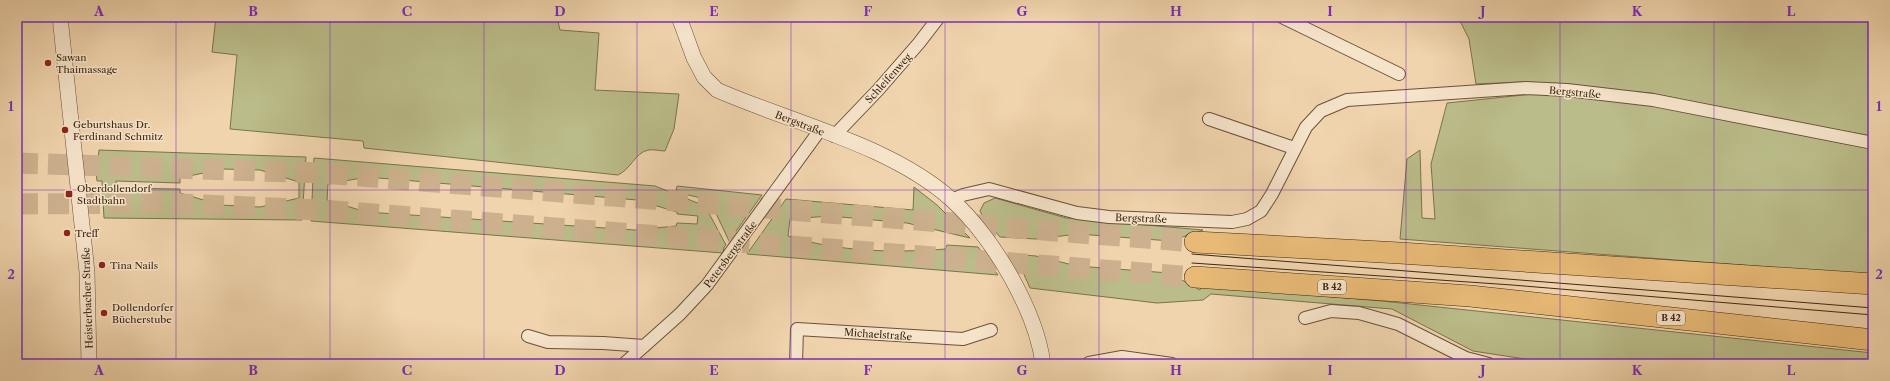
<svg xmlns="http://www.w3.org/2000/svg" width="1890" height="381" font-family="'Libre Caslon Text',serif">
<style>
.green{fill:#babc89;stroke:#7c724c;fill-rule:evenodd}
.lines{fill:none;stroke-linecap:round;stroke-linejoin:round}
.trunk-tunnel{stroke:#cdb18e;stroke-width:21;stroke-dasharray:21 10;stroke-linecap:butt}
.minor-casing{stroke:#6b5237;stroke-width:14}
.tertiary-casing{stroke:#6b5237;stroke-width:16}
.trunk-casing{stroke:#3f2710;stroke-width:22}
.minor{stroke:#f5e3ca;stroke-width:12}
.tertiary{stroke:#f5e3ca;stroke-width:15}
.trunk{stroke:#e8ba76;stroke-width:21}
.tram{stroke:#3f2710;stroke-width:1}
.grid{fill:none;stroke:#7b2cbf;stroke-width:1;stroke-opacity:0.55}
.poi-dot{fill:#8f2418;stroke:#f5e3ca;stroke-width:1.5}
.labels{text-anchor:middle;stroke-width:3;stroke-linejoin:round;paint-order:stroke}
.shield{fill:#f5e3ca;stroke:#765f48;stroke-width:1}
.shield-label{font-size:9px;font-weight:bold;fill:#3f2710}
.poi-label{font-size:10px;fill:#3f2710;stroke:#f5e3ca;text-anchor:start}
.street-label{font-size:10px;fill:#3f2710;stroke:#f5e3ca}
.neatline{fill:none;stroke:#7b2cbf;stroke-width:1.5}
.grid-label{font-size:13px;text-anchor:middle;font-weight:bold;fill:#7b2cbf}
</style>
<rect width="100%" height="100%" fill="#f0d4ad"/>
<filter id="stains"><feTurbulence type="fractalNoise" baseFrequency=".005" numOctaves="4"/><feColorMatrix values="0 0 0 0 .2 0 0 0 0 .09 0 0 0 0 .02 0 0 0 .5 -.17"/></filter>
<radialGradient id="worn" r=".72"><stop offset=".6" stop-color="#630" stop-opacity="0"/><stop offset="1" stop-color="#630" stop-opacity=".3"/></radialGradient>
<g class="green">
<path d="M216,17H557L560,30L599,33L595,90L679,94L674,129L665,151C660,151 653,149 648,150C635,153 631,169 618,175L364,148L363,141L230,129L237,55L212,52Z"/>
<path d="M1458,17H1873V136L1786,121L1651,93L1521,82L1476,84L1469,39Z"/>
<path d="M1533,94C1563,96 1594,96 1624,101C1708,114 1790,134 1873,149V275L1400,239L1407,159L1420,150L1422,218L1435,219L1431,164L1447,103Z"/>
<path d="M99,150L306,157L302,220L104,218L102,181H97L95,159H98ZM222,169L260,170L299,182V198L260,207L220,205L180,193V189L116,188V181L180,183V178Z"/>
<path d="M314,158L655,186L705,206L726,245L724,247L723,253L311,221ZM367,177L637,200L677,212V214L698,216L697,224L677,223L676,226L635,230L366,212L327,200L328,184Z"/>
<path d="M677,186L762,195L729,241L713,207L705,199L676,192Z"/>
<path d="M914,187L937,205L970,238L907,223L830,216L790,219L788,236C839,252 893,253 946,249L947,245L978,247L998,275L747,254L786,199L913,210Z"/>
<path d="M995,198L1066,218L1203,230L1171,241L1078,234L1036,239L1000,237L983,217L980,211L984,203Z"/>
<path d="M1011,254L1036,256L1077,266L1169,273L1200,290L1201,286L1382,301L1873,353V364H1557L1473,351L1392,309L1211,294L1203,300L1157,303L1030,288L1022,270Z"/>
</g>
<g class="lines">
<g class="trunk-tunnel">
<path d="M17,163L321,173L1195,242"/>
<path d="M17,204L156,203L321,210L1195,277"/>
</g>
<defs>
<g id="minor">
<path d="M1282,17L1399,74"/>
<path d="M1209,119L1294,148"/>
<path d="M834,136L878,90L919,43L939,17"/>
<path d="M952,200L963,195L989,189L1077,213L1109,217L1232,222L1247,219L1261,211L1272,194L1306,127L1321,111L1347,100L1526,88L1567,90L1653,100L1873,143"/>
<path d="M1305,318L1331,311L1359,313L1398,324L1466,358L1489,364"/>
<path d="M528,336L548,342L603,343L644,346"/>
<path d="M1089,363L1122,357L1172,364"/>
<path d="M624,364L680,314L707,285L820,130"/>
<path d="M796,364L797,329L963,339L991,330"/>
</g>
<g id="tertiary">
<path d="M60,17L87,272L89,364"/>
<path d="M679,17L694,58L704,77L717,90C792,123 891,145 952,200C974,220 996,250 1011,277C1026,304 1039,333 1043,364"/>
</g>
<g id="trunk">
<path d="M1195,242L1400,253L1873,284"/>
<path d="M1195,277L1470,296L1873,340"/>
</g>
</defs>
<use href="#minor" class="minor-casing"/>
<use href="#tertiary" class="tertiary-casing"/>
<use href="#trunk" class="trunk-casing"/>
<use href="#minor" class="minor"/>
<use href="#tertiary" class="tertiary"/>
<use href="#trunk" class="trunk"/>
<g class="tram">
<path d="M17,177H18"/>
<path d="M17,192H18"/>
<path d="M1192,254L1873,308"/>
<path d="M1192,263L1512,285L1873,315"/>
</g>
</g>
<path class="grid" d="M176,17V364M330,17V364M484,17V364M637,17V364M791,17V364M945,17V364M1099,17V364M1253,17V364M1406,17V364M1560,17V364M1714,17V364M17,190H1873"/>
<g class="poi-dot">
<circle cx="48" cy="63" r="4"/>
<circle cx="65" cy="130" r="4"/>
<rect x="65" y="190" width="8" height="8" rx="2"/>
<circle cx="67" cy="233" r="4"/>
<circle cx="102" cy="265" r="4"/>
<circle cx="104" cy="313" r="4"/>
</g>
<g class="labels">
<g class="shield">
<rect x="1318" y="280" width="28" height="14" rx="3"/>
<rect x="1657" y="311" width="28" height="14" rx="3"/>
</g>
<g class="shield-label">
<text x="1332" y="290">B 42</text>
<text x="1671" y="321">B 42</text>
</g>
<g class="poi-label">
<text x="56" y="61">Sawan<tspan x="56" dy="12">Thaimassage</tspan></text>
<text x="73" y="128">Geburtshaus Dr.<tspan x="73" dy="12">Ferdinand Schmitz</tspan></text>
<text x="77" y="192">Oberdollendorf<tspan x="77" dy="12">Stadtbahn</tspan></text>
<text x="75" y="237">Treff</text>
<text x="110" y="269">Tina Nails</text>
<text x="112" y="311">Dollendorfer<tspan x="112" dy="12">Bücherstube</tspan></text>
</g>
<g class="street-label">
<text transform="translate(888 78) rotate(-48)" y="4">Schleifenweg</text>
<text transform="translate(1575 92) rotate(5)" y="4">Bergstraße</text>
<text transform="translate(800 123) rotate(21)" y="4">Bergstraße</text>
<text transform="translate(1141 218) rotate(2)" y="4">Bergstraße</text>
<text transform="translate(730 254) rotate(-53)" y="4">Petersbergstraße</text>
<text transform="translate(87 298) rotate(-92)" y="4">Heisterbacher Straße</text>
<text transform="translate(878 334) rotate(4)" y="4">Michaelstraße</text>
</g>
</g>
<rect width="1890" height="381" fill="none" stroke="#f0d4ad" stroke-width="44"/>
<rect x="22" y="22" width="1846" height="337" class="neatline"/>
<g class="grid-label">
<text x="99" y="16">A</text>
<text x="253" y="16">B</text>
<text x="407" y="16">C</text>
<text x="560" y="16">D</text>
<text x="714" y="16">E</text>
<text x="868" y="16">F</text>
<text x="1022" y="16">G</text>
<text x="1176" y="16">H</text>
<text x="1330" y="16">I</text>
<text x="1483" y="16">J</text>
<text x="1637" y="16">K</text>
<text x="1791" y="16">L</text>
<text x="11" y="111">1</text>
<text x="1879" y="111">1</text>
<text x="11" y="279">2</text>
<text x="1879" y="279">2</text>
<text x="99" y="375">A</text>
<text x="253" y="375">B</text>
<text x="407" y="375">C</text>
<text x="560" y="375">D</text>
<text x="714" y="375">E</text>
<text x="868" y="375">F</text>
<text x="1022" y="375">G</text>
<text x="1176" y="375">H</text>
<text x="1330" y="375">I</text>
<text x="1483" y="375">J</text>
<text x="1637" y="375">K</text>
<text x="1791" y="375">L</text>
</g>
<rect width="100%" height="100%" filter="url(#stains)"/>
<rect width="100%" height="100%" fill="url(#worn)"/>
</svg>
